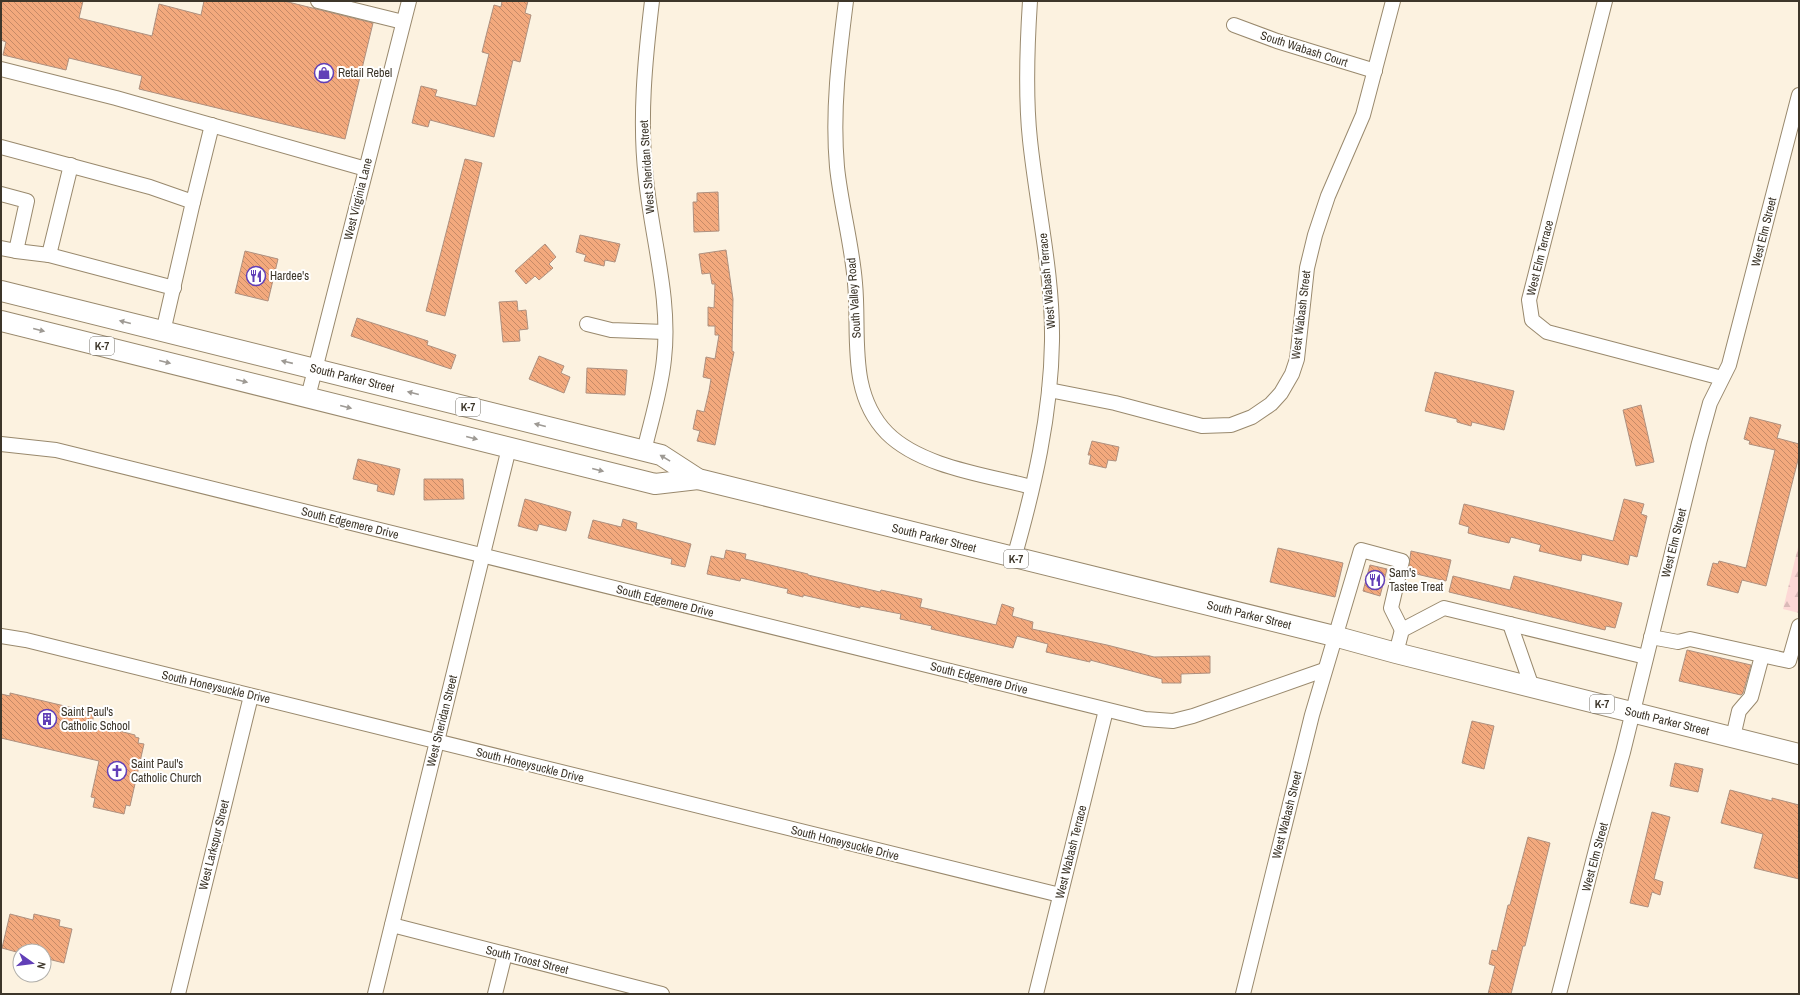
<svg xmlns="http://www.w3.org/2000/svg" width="1800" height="995" font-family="'Archivo Narrow',sans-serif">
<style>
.forest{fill:url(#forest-firs)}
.building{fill:url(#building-back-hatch);stroke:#ae907f}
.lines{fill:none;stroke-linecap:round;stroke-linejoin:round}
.minor-casing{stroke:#99896d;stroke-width:16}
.highway-casing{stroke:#99896d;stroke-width:22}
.minor{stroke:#fff;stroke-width:14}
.highway{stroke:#fff;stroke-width:20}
.oneway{fill:#9e9a94}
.labels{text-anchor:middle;stroke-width:4;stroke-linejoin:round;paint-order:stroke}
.shield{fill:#fff;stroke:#77726a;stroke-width:1}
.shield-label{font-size:11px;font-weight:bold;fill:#3d362a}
.street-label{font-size:12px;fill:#3d362a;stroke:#fff}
.poi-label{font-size:12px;fill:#3d362a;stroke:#fff;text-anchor:start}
</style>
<defs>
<pattern id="forest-firs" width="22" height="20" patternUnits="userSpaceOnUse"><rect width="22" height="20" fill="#fdd8d6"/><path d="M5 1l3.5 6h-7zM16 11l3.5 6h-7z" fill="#dabab8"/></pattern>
<pattern id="building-back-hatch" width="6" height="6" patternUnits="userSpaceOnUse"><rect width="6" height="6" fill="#f3a97d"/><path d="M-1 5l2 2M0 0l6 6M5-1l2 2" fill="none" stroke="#c68a67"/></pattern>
</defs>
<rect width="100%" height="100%" fill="#fcf2e0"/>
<path class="forest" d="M1799,543V613L1783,609Z"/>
<g class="building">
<path d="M1,1H83L79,18L152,36L159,4L201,15L204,1H284L373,23L345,139L139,89L142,76L69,58L66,70L3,55L6,42L1,40Z"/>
<path d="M502,1H528L525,13L531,15L520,62L513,60L494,137L430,120L428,127L412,123L421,86L437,90L435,96L476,106L489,54L482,52L486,36L494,5L501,7Z"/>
<path d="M465,159L482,163L445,316L426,311Z"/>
<path d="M718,192L719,231L694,232L693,202H697V193Z"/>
<path d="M580,235L620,244L615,262L605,260L604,266L584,261L586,255L576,252Z"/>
<path d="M545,244L556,257L549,264L553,268L539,280L535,276L526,284L515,271Z"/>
<path d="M726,250L733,299L732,351L734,352L715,445L697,441L700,431L693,429L697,410L704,412L709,391L711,379L703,377L706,357L715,359L719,335H715V326H708V307L714,308L715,284H712L710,273L702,274L699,254Z"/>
<path d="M245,251L278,259L268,301L235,293Z"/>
<path d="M517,301L518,311L526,310L528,329L519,330L520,341L503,342L499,302Z"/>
<path d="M357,318L428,341L427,345L456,355L451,369L351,336Z"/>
<path d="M539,356L564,366L561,373L570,377L564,393L529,379Z"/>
<path d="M587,368L627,370L625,395L586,393Z"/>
<path d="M1435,372L1514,391L1504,430L1472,422L1471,426L1457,422V419L1425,411Z"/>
<path d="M1641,405L1654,462L1636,466L1623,410Z"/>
<path d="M1750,417L1781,425L1777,438L1799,444V456L1766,586L1742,580L1738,593L1707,585L1713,563L1718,564L1719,561L1746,568L1775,450L1749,444L1750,441L1744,439Z"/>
<path d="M1092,441L1119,447L1116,461L1108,460L1106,468L1089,464L1091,455H1088Z"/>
<path d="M358,459L400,469L394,495L377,491L378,485L353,479Z"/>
<path d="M424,479H463L464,499L424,500Z"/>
<path d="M525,499L571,512L566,531L539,524L537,531L518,526Z"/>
<path d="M1624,499L1644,504L1641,514L1647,516L1637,557L1630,555L1628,565L1582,554L1581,561L1539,551L1541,545L1511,537L1509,543L1479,536L1468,533L1469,527L1459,524L1464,504L1613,541Z"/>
<path d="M623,519L637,523L636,529L691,544L685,567L671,564L672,559L588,538L593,520L621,527Z"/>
<path d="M1278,548L1343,563L1335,597L1270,582Z"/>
<path d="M726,550L746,554L745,559L808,574V575L880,592L881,590L922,599L920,607L996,625L1002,604L1014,608L1012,616L1033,622L1032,629L1107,645L1154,657L1210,656V673L1181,674V683H1162V679L1090,660V662L1046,652L1048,644L1017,636L1013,648L931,629L932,626L900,619L901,614L860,606V608L803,595V597L787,593L788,589L741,578L740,581L707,574L711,556L724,559Z"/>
<path d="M1411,551L1451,560L1446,581L1408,572Z"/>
<path d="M1370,565L1387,569L1380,596L1363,591Z"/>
<path d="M1453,576L1510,590L1514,576L1622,603L1615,628L1606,626L1605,630L1449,592Z"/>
<path d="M1687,650L1751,665L1743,693L1741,695L1679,681Z"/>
<path d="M10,693L94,713L92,724L135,735V737L139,738L138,743L144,744L130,806L126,805L124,814L93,807L95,798L91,797L99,761L1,738V694L10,696Z"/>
<path d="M1472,721L1494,726L1484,769L1462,763Z"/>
<path d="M1675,763L1703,769L1698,792L1670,786Z"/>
<path d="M1730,790L1772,801V798L1799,805V879L1754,868L1763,834L1721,823Z"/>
<path d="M1652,812L1670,817L1654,879L1663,882L1660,895L1652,892L1648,907L1630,903Z"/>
<path d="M1528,837L1550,843L1525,946H1523L1511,994H1488L1495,966L1489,964L1492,950L1497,951L1508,905H1510Z"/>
<path d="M10,914L33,920L34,914L60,920L59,926L72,929L64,963L44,958V951H20V953L2,948Z"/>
</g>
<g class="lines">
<defs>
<g id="minor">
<path d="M318,1L403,22"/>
<path d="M846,1C839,56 832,111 837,167C841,206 852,244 855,283C860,334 847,392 887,433C921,467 986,475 1032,487"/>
<path d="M1605,1L1529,300L1532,320L1547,332L1722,378"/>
<path d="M1234,25L1277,41L1375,71"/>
<path d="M1,69L116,98L366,169"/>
<path d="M1,147L150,187L193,202L163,332"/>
<path d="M1,194L27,201L16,251L1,248"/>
<path d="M193,202L212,125"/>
<path d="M16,251L49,255L174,288"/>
<path d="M49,255L71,165"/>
<path d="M587,324L611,330L665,332"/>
<path d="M1049,390L1115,403L1202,426L1231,425L1252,417L1271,404L1281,393L1292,374L1297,359L1307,268L1315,235L1328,196L1363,115L1393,1"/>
<path d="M308,397L409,1"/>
<path d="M1,444L56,450L1145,719L1173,721L1193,716L1324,670"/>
<path d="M644,451C651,421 661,390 664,359C671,299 652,239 646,179C639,120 645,60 652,1"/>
<path d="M1014,558C1034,488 1051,415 1052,341C1053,274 1037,207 1030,140C1025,94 1027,47 1030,1"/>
<path d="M1510,624L1532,687"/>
<path d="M1,636L26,640L1060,895"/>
<path d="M1651,637L1678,642L1690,639L1789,661L1799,626"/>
<path d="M1396,653L1402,630L1444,608L1646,657"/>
<path d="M1733,737L1739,711L1751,697L1762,656"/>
<path d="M392,925L662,994"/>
<path d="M178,994L251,696"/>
<path d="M375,994L509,448"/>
<path d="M495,994L505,954"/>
<path d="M1036,994L1106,710"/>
<path d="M1243,994L1312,715L1361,550L1402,561L1391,608L1402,630"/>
<path d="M1559,994L1599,838L1623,752L1699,443L1710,403L1729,365L1799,95"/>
</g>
<g id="highway">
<path d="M1,291L661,455L698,479L1334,636L1396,653L1799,754"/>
<path d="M1,321L655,484L698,479"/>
</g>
</defs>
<use href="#minor" class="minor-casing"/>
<use href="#highway" class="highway-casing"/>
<use href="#minor" class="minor"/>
<use href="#highway" class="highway"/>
</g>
<defs><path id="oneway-solid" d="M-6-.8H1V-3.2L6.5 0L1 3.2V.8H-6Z"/></defs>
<g class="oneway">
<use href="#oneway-solid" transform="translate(125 322) rotate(-166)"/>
<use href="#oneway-solid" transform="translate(39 330) rotate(14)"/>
<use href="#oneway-solid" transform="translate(165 362) rotate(14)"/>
<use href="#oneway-solid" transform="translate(287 362) rotate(-167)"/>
<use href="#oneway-solid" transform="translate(242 381) rotate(14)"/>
<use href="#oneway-solid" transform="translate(413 393) rotate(-166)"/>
<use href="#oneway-solid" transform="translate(346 407) rotate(14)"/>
<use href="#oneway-solid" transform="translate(540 425) rotate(-166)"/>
<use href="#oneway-solid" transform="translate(472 438) rotate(14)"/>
<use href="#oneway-solid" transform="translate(665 458) rotate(-149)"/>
<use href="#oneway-solid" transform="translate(598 470) rotate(14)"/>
</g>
<defs>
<symbol id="shop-ring" viewBox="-11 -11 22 22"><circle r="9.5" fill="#fff" stroke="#613fb7" stroke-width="1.5"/><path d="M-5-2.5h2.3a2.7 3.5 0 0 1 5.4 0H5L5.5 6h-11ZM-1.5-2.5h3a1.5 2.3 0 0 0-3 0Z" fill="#613fb7"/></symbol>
<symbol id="restaurant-ring" viewBox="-11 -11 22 22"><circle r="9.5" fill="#fff" stroke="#613fb7" stroke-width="1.5"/><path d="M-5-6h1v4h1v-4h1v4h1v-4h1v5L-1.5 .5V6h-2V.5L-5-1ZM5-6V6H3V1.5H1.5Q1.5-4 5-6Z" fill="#613fb7"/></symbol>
<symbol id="building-ring" viewBox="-11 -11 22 22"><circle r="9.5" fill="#fff" stroke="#613fb7" stroke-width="1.5"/><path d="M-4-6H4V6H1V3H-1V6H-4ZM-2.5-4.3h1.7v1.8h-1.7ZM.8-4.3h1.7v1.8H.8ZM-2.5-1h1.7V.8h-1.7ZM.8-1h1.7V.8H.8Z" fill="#613fb7"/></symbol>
<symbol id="church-ring" viewBox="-11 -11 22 22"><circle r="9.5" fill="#fff" stroke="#613fb7" stroke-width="1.5"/><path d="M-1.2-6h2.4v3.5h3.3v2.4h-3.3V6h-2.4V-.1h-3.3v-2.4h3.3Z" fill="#613fb7"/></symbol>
</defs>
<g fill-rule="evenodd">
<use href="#shop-ring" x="313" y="62" width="22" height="22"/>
<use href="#restaurant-ring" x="245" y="265" width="22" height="22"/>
<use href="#restaurant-ring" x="1364" y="569" width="22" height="22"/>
<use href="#building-ring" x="36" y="708" width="22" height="22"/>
<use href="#church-ring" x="106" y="760" width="22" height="22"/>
</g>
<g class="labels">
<g class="shield">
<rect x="90" y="337" width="24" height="18" rx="3"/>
<rect x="456" y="398" width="24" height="18" rx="3"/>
<rect x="1004" y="550" width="24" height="18" rx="3"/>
<rect x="1590" y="695" width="24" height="18" rx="3"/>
</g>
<g class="shield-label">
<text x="102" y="350">K-7</text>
<text x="468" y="411">K-7</text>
<text x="1016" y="563">K-7</text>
<text x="1602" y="708">K-7</text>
</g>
<g class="street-label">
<text transform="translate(1304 49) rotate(18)" y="4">South Wabash Court</text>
<text transform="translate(647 167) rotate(-94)" y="4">West Sheridan Street</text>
<text transform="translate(358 199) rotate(-76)" y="4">West Virginia Lane</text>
<text transform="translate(1764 232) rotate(-76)" y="4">West Elm Street</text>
<text transform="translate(1540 258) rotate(-76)" y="4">West Elm Terrace</text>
<text transform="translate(1047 281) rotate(-95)" y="4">West Wabash Terrace</text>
<text transform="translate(854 298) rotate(-94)" y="4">South Valley Road</text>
<text transform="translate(1301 315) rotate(-83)" y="4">West Wabash Street</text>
<text transform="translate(352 378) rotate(14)" y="4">South Parker Street</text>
<text transform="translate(350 523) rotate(14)" y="4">South Edgemere Drive</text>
<text transform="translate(934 538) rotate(14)" y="4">South Parker Street</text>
<text transform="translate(1674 543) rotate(-76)" y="4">West Elm Street</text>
<text transform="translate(665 601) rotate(14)" y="4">South Edgemere Drive</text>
<text transform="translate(1249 615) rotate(14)" y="4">South Parker Street</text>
<text transform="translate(979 678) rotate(14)" y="4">South Edgemere Drive</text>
<text transform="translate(216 687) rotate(13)" y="4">South Honeysuckle Drive</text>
<text transform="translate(442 721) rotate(-76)" y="4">West Sheridan Street</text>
<text transform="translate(1667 721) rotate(14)" y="4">South Parker Street</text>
<text transform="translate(530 765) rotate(14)" y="4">South Honeysuckle Drive</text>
<text transform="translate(1287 815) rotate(-76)" y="4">West Wabash Street</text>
<text transform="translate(845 843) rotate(14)" y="4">South Honeysuckle Drive</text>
<text transform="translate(214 845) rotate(-76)" y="4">West Larkspur Street</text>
<text transform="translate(1071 852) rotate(-76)" y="4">West Wabash Terrace</text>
<text transform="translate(1595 857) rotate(-75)" y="4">West Elm Street</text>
<text transform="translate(527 960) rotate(14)" y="4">South Troost Street</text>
</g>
<g class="poi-label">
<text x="338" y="77">Retail Rebel</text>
<text x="270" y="280">Hardee's</text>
<text x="1389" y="577">Sam's<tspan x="1389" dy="14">Tastee Treat</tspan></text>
<text x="61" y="716">Saint Paul's<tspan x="61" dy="14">Catholic School</tspan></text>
<text x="131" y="768">Saint Paul's<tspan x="131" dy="14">Catholic Church</tspan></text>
</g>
</g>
<rect width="1800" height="995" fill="none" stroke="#3d362a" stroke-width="4"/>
<g transform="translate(32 963) rotate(104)"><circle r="19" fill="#ffffff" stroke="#b1afaa"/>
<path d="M0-3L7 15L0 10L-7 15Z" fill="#613fb7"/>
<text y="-6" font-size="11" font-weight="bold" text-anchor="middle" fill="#3d362a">N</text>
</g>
</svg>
